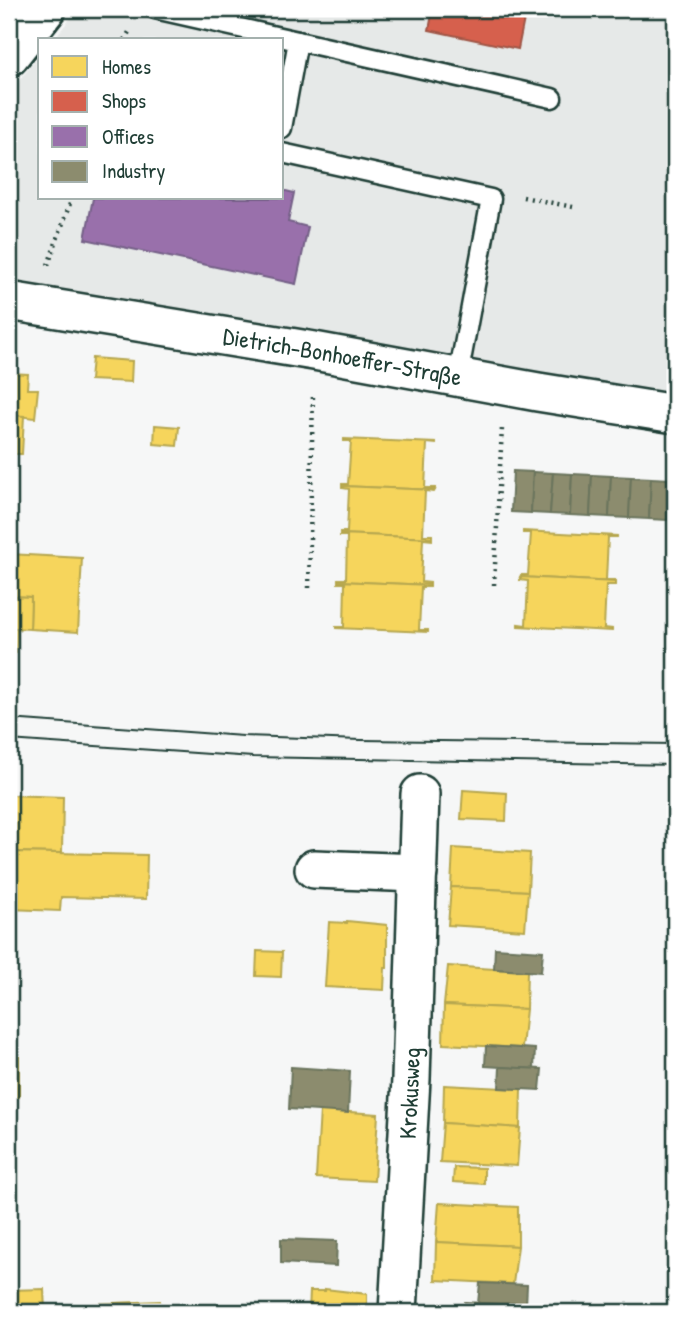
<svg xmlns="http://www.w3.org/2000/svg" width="684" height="1321" font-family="'Patrick Hand',sans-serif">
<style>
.built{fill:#e6e9e8}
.homes{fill:#f6d55c;stroke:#b6a750;stroke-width:2}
.shops{fill:#d6604d;stroke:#9f5646;stroke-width:2}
.offices{fill:#9970ab;stroke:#746187;stroke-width:2}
.industry{fill:#8c8c6e;stroke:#6b745d;stroke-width:2}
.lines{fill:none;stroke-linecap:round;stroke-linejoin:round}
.service-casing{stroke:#1f3d34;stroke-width:23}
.minor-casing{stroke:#1f3d34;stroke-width:42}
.tertiary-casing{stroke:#1f3d34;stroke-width:44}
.path{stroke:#1f3d34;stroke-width:4.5;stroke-dasharray:2 5;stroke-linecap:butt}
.service{stroke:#fff;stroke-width:18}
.minor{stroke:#fff;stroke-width:37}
.tertiary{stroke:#fff;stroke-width:38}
.tram{stroke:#1f3d34;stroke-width:2}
.labels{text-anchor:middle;stroke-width:7;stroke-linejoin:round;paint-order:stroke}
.street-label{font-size:24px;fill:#1f3d34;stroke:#fff}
</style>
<rect width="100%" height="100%" fill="#f6f7f7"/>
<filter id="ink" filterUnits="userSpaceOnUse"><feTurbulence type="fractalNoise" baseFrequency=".0143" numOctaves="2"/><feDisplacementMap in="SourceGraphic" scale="14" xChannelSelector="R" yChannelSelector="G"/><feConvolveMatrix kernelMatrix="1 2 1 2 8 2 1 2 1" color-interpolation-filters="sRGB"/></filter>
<g filter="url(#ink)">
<path class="built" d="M78,9H675V397L331,335L9,284V99L21,78L40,55V198H282V40H53Z"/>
<g class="homes">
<path d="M92,358L132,361L131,382L90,380Z"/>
<path d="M9,373L28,374L27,389H38L35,418L9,415Z"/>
<path d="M9,415L24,416L22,454H9Z"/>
<path d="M155,425L179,427L177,446L154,444Z"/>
<path d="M344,439L436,443V444L427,443L425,488H435V490L342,486V484H348L351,441H344Z"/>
<path d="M342,486L435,490L434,492L425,491L423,535H432V538L340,534V532H347L349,489L342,488Z"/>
<path d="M523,531L617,536V537H608L606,580H615V582L520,577L521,575H528L531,533H523Z"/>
<path d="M340,534L432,538V540L423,539L421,582L430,583V585L338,581V579H346L347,536H340Z"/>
<path d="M9,554L82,558L78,632L30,629L31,597L9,596Z"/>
<path d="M520,577L615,582V585H606L604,628L612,629V631L518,626V624L526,625L528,581L520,580Z"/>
<path d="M338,581L430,585V587H421L419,630H428V632L336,628V627H344L345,583H338Z"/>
<path d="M9,596L31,597L30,629L9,628Z"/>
<path d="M9,628H17L16,653H9Z"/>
<path d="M463,790L507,793L506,821L461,819Z"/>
<path d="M9,795L63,797L62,853L9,852Z"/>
<path d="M453,848L530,853L528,891L451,887Z"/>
<path d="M9,852L147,855L146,899L61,897L60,911L9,909Z"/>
<path d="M451,887L528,891L525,930L448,925Z"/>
<path d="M347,921L387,925V968H385L384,990L325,987L329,922L347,923Z"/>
<path d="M257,951L282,952L281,977L256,976Z"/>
<path d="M448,966L527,971L526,1009L444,1005Z"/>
<path d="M444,1005L526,1009L522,1048L443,1044Z"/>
<path d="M9,1057H19V1097L9,1098Z"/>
<path d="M444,1085L521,1089L520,1128L443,1123Z"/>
<path d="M320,1110L378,1114L374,1181L316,1178Z"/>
<path d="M443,1123L520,1128L517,1166L440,1162Z"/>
<path d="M454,1167L484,1168V1184L453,1182Z"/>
<path d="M439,1203L518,1207V1246L436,1242Z"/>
<path d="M436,1242L518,1246L513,1284L435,1280Z"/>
<path d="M44,1289L45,1312H9V1290Z"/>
<path d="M325,1289L367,1294V1312H309L310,1291H325Z"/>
<path d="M160,1301V1312H91V1304Z"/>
</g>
<path class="shops" d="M433,9H526L518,49L429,30Z"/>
<path class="offices" d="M282,190L294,193L288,222L308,227L296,284L85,239L93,198H282Z"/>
<g class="industry">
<path d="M513,471L533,472L531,513L511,512Z"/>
<path d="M533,472L553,473L550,514L531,513Z"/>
<path d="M553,473L572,474L570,515L550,514Z"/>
<path d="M572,474L592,475L590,516L570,515Z"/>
<path d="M592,475L611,476L609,517L590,516Z"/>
<path d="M611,476L631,477L629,518L609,517Z"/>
<path d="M631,477L651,478L649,519L629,518Z"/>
<path d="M651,478L670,479L668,520L649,519Z"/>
<path d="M670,479H675V521L668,520Z"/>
<path d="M495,948L543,951L541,972L494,969Z"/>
<path d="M486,1046L535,1049L534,1069L485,1066Z"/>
<path d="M291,1067L350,1071L348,1113L289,1109Z"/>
<path d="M500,1067L542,1069L540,1090L499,1088Z"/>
<path d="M281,1239L337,1241L336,1266L281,1263Z"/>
<path d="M480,1283L527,1285L526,1306L478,1303Z"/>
<path d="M465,1302L520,1305V1312H464Z"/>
</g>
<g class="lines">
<defs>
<g id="service">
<path d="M155,9L552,98"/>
<path d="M282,128L298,41"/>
<path d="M282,153L491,199L458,377"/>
</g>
<g id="minor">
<path id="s1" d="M9,301L314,351L538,392L675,414"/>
<path d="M314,869L418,873"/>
<path id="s2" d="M398,1312L411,1079L420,794"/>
</g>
<path id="tertiary" d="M9,56L46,9"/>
</defs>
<use href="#service" class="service-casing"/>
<use href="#minor" class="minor-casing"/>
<use href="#tertiary" class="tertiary-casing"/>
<g class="path">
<path d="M124,40L131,29"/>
<path d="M523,197L573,207"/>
<path d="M48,265L72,198"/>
<path d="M494,585L502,428"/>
<path d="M309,588L313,394"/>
</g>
<use href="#service" class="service"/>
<use href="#minor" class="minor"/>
<use href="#tertiary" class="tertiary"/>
<g class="tram">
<path d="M9,719L243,736L361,740L675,744"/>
<path d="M9,740L253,757L675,765"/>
</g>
</g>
</g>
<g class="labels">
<g class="street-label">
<text dy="8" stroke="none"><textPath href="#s1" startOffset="338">Dietrich-Bonhoeffer-Straße</textPath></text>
<text dy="8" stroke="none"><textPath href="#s2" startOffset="219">Krokusweg</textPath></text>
</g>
</g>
<rect width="684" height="1321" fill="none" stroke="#fff" stroke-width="35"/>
<rect x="18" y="18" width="649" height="1286" fill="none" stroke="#1f3d34" stroke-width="2.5" filter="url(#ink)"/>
<rect x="38" y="38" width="245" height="161" fill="#ffffff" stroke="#a5b1ae" stroke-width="2"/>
<rect x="52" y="56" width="35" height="21" fill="#f6d55c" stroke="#a5b1ae" stroke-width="2"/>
<text x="102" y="74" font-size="21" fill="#1f3d34">Homes</text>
<rect x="52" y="91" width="35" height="21" fill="#d6604d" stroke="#a5b1ae" stroke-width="2"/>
<text x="102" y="108" font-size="21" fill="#1f3d34">Shops</text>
<rect x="52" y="126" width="35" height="21" fill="#9970ab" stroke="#a5b1ae" stroke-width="2"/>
<text x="102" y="144" font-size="21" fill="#1f3d34">Offices</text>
<rect x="52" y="161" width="35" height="21" fill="#8c8c6e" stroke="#a5b1ae" stroke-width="2"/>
<text x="102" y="178" font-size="21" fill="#1f3d34">Industry</text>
</svg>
